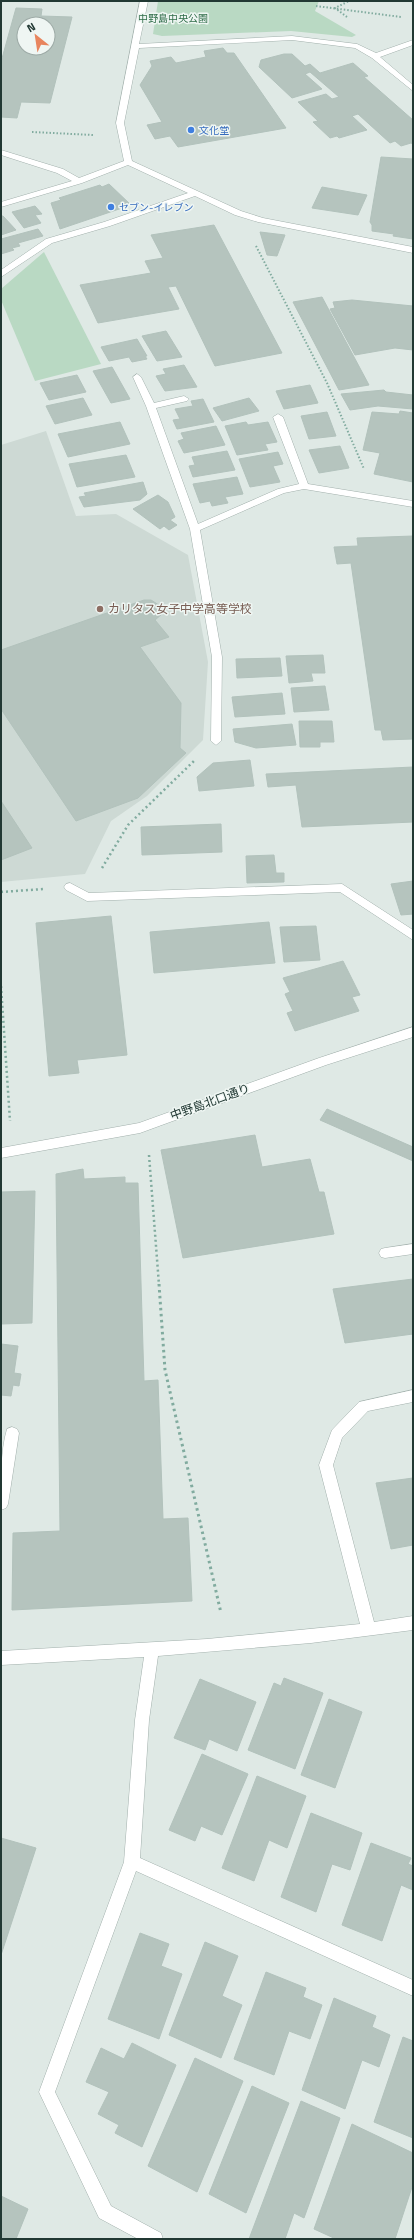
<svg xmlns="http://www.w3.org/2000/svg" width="414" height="2240" font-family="'Titillium Web','Noto Sans JP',sans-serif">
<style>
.built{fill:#cdd9d4}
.green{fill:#b9d9c3}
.building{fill:#b5c4be;stroke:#b2c2bc;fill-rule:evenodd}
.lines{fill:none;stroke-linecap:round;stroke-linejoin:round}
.minor-casing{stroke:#a2b0ac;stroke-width:1}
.path-far2{stroke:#81ab9f;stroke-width:2;stroke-dasharray:1.5 2;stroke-linecap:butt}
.path-far1{stroke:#81ab9f;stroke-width:2.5;stroke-dasharray:2 3;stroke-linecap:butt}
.path{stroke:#81ab9f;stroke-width:3;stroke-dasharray:2.5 3.5;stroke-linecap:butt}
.minor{fill:#fff;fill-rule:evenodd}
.shop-dot{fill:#3f7fe0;stroke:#eff6f3;stroke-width:1.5}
.education-dot{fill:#8d6e63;stroke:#eff6f3;stroke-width:1.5}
.labels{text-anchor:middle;stroke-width:3;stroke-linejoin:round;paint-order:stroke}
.far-park-label{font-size:10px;fill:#2e6c48;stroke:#eff6f3}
.far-shop-label{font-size:10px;fill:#366cbe;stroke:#eff6f3;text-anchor:start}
.education-label{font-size:12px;fill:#785e54;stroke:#eff6f3;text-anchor:start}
.street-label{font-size:12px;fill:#213833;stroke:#eff6f3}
</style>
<rect width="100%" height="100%" fill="#dfe9e5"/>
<path class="built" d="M46,431L76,516L116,514L188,555L208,662L203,740L147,796L111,821L85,874L1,882V445Z"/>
<g class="green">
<path d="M158,1H319L315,11L356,35L352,37L291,31L162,36L153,34Z"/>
<path d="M44,252L101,364L35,381L1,300V289Z"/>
</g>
<g class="building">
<path d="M16,8L42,9L41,16L72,17L50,103L21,102L17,118L1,117V62ZM24,24H48V48H24Z"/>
<path d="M223,48L227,53H234L286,128L178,147L170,136L155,139L147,125L162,122L140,85L152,66L150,61L171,57L176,63L206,57L204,51Z"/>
<path d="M284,54H292L305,66L310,64L320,73L353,63L368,76L364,77L413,120V144L411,143L401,146L395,141L390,143L358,114L352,116L367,130L339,138L337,136L330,138L313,122L318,121L298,102L326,94L332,99L339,97L310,72L305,74L322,89L292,98L259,67L261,60Z"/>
<path d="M381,157L413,159V239L393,236L394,234L372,231V225L370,222Z"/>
<path d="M109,184L131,205L60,229L51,203L61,200L59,198L100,185L102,187Z"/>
<path d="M322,187L367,195L358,215L312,208Z"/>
<path d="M35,206L42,214L35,215L41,223L24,228L12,212Z"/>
<path d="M1,216H3L16,230L1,235Z"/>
<path d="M214,225L282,353L215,366L176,286L168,287L179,309L98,323L80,285L151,273L145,261L163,258L151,235Z"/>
<path d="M38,229L43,236L18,243L20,246L12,248L14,250L1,254V239Z"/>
<path d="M260,232L285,235L277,256L267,255Z"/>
<path d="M322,297L369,385L339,390L293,302Z"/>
<path d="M352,300L413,306V350L395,348L355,355L330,309L335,308L333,302Z"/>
<path d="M166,331L182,357L157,361L142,336Z"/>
<path d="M137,339L147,356H145L147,359L132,362L129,357L109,361L101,347Z"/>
<path d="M184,365L197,387L165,391L156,376L166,374L163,369Z"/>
<path d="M112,367L130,399L111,403L93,371Z"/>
<path d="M77,375L86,392L49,400L40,383Z"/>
<path d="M310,385L318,403L284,409L276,391Z"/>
<path d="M384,390L386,392L413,395V409L378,406L350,410L341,394Z"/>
<path d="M83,398L92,415L55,424L46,406Z"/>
<path d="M249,398L259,411L222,421L213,408Z"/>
<path d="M203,399L214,422L177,429L173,420L180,419L175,409L193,406L191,401Z"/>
<path d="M400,411L413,413V482L374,474L380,453L363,450L372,412L399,414Z"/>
<path d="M327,412L336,436L309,439L301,416Z"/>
<path d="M120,422L130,444L68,457L58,434Z"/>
<path d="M246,422L248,425L268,422L277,442L265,444L268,450L237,455L225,426Z"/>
<path d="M216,426L225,445L184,453L178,441L184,439L181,433Z"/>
<path d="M340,446L349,468L319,473L309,450Z"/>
<path d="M227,451L235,470L193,477L189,466L195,465L192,457Z"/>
<path d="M278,452L283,464L273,466L280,482L250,487L239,459Z"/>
<path d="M126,455L135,477L77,487L69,464Z"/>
<path d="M237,477L243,494L225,497L228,503L212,506L210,501L200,503L193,484Z"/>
<path d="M143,482L147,494L140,500L84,507L79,497L86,496L84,493Z"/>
<path d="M158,495L168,502L175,517L170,520L177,525L169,530L164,526L160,529L133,509Z"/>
<path d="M413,536V739L383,740L381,730H375L351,563L337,564L334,547L358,546L357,538Z"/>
<path d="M144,600H151L162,607V614L155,620L169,637L140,647L181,703L180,748L186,753L138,798L76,821L1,709V650Z"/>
<path d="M323,655L325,673H311L313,681L289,683L286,656Z"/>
<path d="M280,658L282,676L237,678L236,659Z"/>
<path d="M325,686L329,710L294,712L291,688Z"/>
<path d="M282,693L285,714L235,717L232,697Z"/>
<path d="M299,721H332L334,742H320V747H300Z"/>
<path d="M292,724L296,745L256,748L235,742L233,729Z"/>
<path d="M250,760L254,786L199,791L197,777L213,763Z"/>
<path d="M413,767V822L302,827L296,785L268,787L266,774Z"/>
<path d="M1,801L32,848L1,860Z"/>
<path d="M221,824L222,852L142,855L141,827Z"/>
<path d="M274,855L276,873H284V882L247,883L246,856Z"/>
<path d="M413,881V914L401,915L391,884Z"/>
<path d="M111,916L127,1055L77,1060L79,1073L49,1076L36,923Z"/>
<path d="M269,922L275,963L154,973L150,932Z"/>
<path d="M316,926L320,960L284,962L280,927Z"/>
<path d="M343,961L360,995L352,997L359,1011L295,1031L287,1013L293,1011L285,994L290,992L283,978Z"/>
<path d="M327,1109L413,1147V1161L320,1120Z"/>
<path d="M255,1135L262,1167L310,1159L319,1192H324L334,1234L183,1258L161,1150Z"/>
<path d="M83,1169L84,1179L125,1177V1183H138L144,1381L158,1380L163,1519L188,1518L192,1601L12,1610L13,1533L60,1531L56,1174Z"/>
<path d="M35,1191L32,1323L1,1324V1192Z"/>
<path d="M413,1279V1334L345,1343L333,1289Z"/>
<path d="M1,1344L18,1346L14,1373L21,1374L19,1386L13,1385L11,1396L1,1395Z"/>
<path d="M413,1478V1545L391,1549L376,1483Z"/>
<path d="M284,1678L323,1693L295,1769L248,1750L274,1683L281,1686Z"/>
<path d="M200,1679L256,1702L237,1751L209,1739L205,1750L174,1738Z"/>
<path d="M329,1699L362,1712L335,1788L301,1775Z"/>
<path d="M202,1754L248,1774L222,1835L201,1826L195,1841L169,1830Z"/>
<path d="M257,1776L306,1796L287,1848L269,1840L254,1881L222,1868Z"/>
<path d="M311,1813L362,1833L350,1870L332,1864L316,1912L281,1897Z"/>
<path d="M1,1838L36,1848L1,1955Z"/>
<path d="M371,1843L411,1858L408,1864L413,1866V1890L401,1885L382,1941L342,1925Z"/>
<path d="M140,1933L169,1944L161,1966L182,1974L159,2039L108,2019Z"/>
<path d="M205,1942L238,1956L222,1996L242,2005L221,2058L169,2035Z"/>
<path d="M266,1972L306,1988L303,1997L322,2005L310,2039L289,2031L274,2075L234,2059Z"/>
<path d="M334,1998L376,2016L372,2027L390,2035L379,2067L362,2060L345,2109L302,2090Z"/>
<path d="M403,2037L413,2041V2138L374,2122Z"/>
<path d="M132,2043L176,2065L142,2147L115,2133L119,2125L98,2114L109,2092L86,2082L101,2048L124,2059Z"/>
<path d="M195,2058L243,2081L197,2192L148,2166Z"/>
<path d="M252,2086L289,2103L246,2213L209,2194Z"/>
<path d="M301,2101L340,2118L304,2218L294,2213L285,2239H249Z"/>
<path d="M352,2124L413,2153V2184L395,2239H336L314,2229Z"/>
<path d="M1,2196L28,2209L16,2239H1Z"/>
</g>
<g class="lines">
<defs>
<g id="minor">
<path d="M140,1H148L139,44L292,36L357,44L376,53L413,40V45L380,57L413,85V91L372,58L355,48L292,40L139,48L124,123L132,161L241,211L263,218L413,247V253L258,222L235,215L195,196L110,226L52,243L1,277V270L46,239L104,222L188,193L128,165L82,183L1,207V202L72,181L57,173L1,155V150L63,169L79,178L124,161L116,123Z"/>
<path d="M137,374L141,377L154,403L184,396L189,399L187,401L156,408L198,524L278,489L299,484L273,417L278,414L283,417L308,484L413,501V507L304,489L284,493L200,530L222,657L221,741L216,745L211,741L212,657L190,529L146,406L133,377Z"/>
<path d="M70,883L89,893L342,884L413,930V940L340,892L87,901L66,890L64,887L66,884Z"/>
<path d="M413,1027V1037L326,1065L140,1133L1,1158V1148L139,1123L319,1058Z"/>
<path d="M413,1244V1254L385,1258L381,1257L379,1253L381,1249L385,1248Z"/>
<path d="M413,1390V1402L368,1411L342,1438L333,1465L374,1622L413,1616V1630L311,1643L158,1656L149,1720L140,1858L413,1980V1996L136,1871L55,2092L111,2206L161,2233L163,2239H138L99,2218L39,2092L124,1862L135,1720L144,1657L1,1665V1651L207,1639L360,1624L319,1465L332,1430L359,1402Z"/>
<path d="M12,1427L17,1429L19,1433L8,1504L6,1508L1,1510C1,1485 0,1452 7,1429Z"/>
</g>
</defs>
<use href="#minor" class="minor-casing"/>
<g class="path-far2">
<path d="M316,6L401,17"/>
<path d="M347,17L335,8L349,1"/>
<path d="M32,132L93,135"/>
<path d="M256,246L327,383L364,469"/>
</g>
<g class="path-far1">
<path d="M102,868L128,825L196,759"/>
<path d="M1,892L44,889"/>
<path d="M1,986L10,1121"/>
<path d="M149,1155L159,1285"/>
</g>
<path class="path" d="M159,1284L165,1370L221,1613"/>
<use href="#minor" class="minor"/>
</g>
<g class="shop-dot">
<circle cx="191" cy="130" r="4"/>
<circle cx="111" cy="207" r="4"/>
</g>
<circle class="education-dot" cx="100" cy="609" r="4"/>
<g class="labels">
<g class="far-park-label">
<text x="173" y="22">中野島中央公園</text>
</g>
<g class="far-shop-label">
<text x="199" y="134">文化堂</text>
<text x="119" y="211">セブン-イレブン</text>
</g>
<g class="education-label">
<text x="108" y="613">カリタス女子中学高等学校</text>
</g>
<g class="street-label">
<text transform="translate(210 1102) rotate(-20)" y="4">中野島北口通り</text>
</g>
</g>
<rect width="414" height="2240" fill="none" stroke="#213833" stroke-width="4"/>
<g transform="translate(36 36) rotate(330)"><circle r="19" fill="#eff6f3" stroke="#9daaa6"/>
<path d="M0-3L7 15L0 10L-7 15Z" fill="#e8855e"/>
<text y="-6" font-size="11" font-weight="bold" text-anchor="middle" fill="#213833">N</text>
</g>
</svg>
